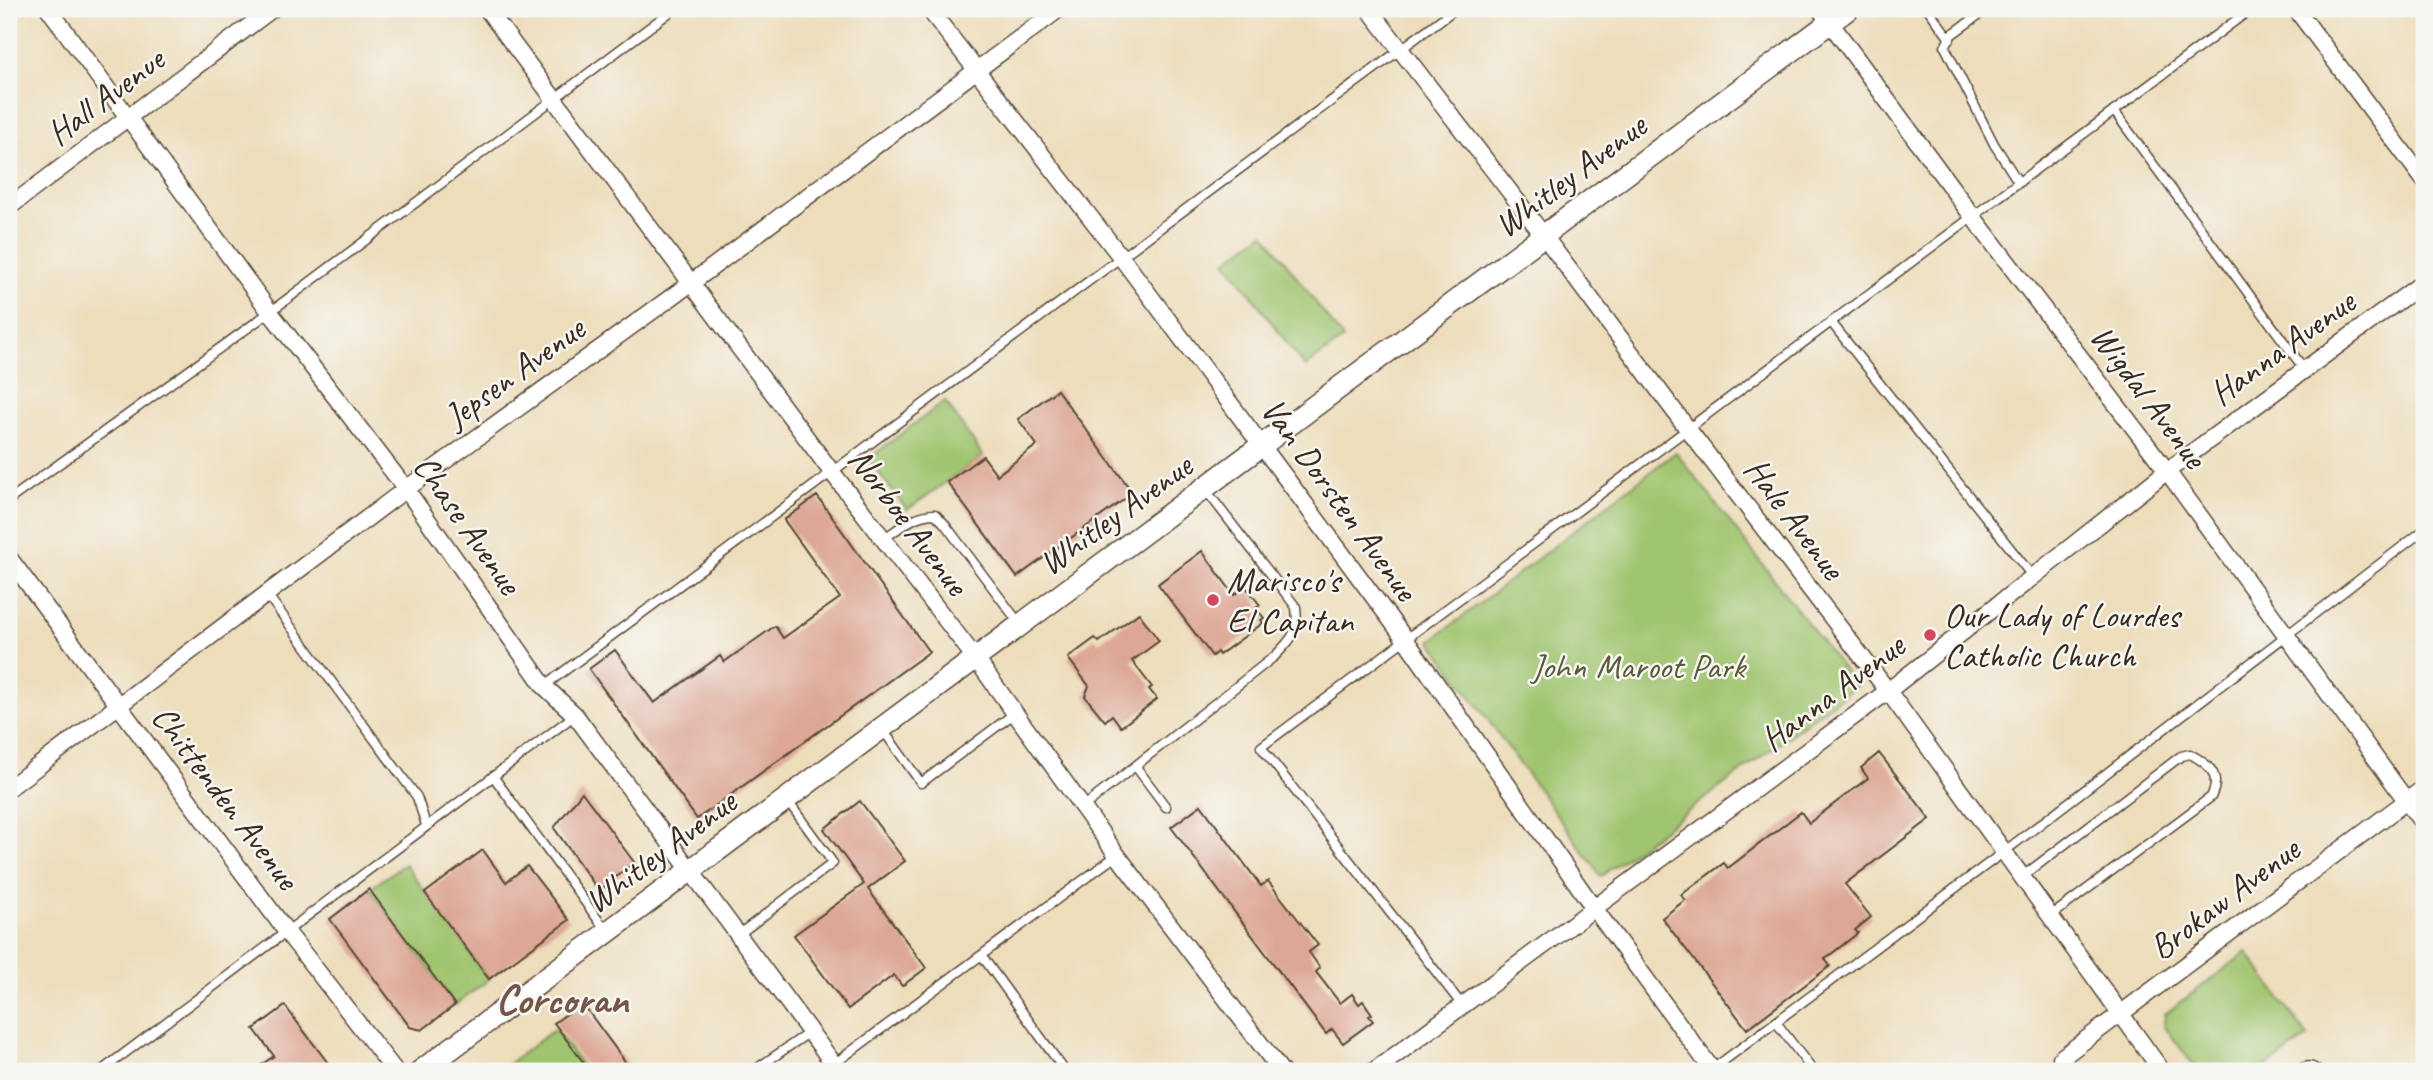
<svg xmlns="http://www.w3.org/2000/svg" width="2433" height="1080" font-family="Caveat,sans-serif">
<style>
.green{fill:#a0c570;stroke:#6e7847;stroke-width:2}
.building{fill:#dda795}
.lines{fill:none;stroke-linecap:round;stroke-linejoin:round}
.service-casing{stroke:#564536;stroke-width:11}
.minor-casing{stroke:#564536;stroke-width:19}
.tertiary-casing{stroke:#564536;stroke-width:24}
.service{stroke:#fff;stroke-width:8}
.minor{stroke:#fff;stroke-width:16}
.tertiary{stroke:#fff;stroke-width:21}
.poi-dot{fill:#d1495b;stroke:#f6f6f2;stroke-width:2.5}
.labels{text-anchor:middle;stroke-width:5;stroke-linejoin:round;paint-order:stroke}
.street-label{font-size:35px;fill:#3b2a1e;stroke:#f6f6f2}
.poi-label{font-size:35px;fill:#3b2a1e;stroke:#f6f6f2;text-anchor:start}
.park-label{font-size:35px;fill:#595837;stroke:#f6f6f2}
.district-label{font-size:42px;font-weight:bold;fill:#745648;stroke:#f6f6f2}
</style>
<rect width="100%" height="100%" fill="#f6f6f2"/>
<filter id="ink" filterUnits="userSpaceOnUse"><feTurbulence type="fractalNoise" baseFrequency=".0143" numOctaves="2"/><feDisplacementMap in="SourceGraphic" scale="14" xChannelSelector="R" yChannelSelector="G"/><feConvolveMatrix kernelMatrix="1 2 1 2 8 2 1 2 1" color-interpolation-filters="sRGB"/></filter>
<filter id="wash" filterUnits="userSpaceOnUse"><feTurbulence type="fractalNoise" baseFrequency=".00686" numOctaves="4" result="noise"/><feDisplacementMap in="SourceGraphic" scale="28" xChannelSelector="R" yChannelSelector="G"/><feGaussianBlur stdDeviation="1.57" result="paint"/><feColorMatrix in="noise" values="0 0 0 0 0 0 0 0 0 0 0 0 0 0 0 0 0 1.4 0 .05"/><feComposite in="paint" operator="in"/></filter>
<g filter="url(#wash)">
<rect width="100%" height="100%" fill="#edddbb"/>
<g class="green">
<path d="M1264,233L1343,339L1305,367L1226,261Z"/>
<path d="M945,401L983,456L907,510L868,459Z"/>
<path d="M1676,452L1856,686L1601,876L1431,641Z"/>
<path d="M405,864L489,979L455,1005L369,889Z"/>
<path d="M2247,952L2308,1037L2261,1071H2198L2164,1026L2165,1014Z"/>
<path d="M555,1029L586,1071H499Z"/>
</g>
<g id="blocks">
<g class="building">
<path d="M1057,390L1133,493L1017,577L947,482L983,456L997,475L1037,445L1018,419Z"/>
<path d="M817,496L929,652L697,819L589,669L615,650L654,703L720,656L724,662L775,626L783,638L840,598L784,520Z"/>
<path d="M1202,551L1234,595L1245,586L1260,605L1256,608L1264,618L1261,620L1263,623L1219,655L1217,652L1212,656L1158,584Z"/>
<path d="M1139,613L1159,641L1132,661L1152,687L1149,689L1157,699L1121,727L1112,715L1105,721L1085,696L1089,686L1068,658L1095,638L1099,642Z"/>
<path d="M1879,753L1930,819L1845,884L1871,917L1855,930L1858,933L1825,959L1830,966L1747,1029L1662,918L1685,900L1681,895L1724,863L1728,868L1801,812L1809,823L1868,778L1861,768Z"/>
<path d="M582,792L634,862L599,891L554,828Z"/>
<path d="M860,801L905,861L868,889L926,968L902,986L894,975L848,1009L794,935L864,884L824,829Z"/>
<path d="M1201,805L1261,886L1268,881L1318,945L1309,952L1320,968L1316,972L1340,1003L1352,994L1359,1004L1363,1001L1372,1014L1369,1016L1373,1021L1343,1043L1332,1029L1326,1034L1171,827Z"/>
<path d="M483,850L506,882L527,866L569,920L489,979L425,893Z"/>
<path d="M369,889L455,1005L422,1030L410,1027L330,919Z"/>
<path d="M582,1003L632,1071H590L554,1023Z"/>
<path d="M285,1006L334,1071H252L274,1056L254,1029Z"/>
</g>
</g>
</g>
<g filter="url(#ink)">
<use href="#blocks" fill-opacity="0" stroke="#564536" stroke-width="2"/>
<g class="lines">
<defs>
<g id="service">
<path d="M1928,9L1950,39"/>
<path d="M1987,9L1951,35L1945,47L1994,144L2019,183"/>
<path d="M2114,111L2304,369"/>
<path d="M1831,322L2033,577"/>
<path d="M9,500L270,312L674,9"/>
<path d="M883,539C900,528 914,514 935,514L944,523L1019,623"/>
<path d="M266,593L417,797L426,825"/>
<path d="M544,686L1455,9"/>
<path d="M883,730L921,783L1015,713"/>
<path d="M1136,767L1166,807"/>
<path d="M493,776L607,932"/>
<path d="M1083,807L1275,656C1292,639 1299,632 1296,607L1205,489"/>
<path d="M2023,876L2181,756L2190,754C2209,764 2222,775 2211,797L2051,916"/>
<path d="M738,935L833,863L787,800"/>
<path d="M982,956L1065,1071"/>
<path d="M1462,1005L1261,747L2251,9"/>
<path d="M1776,1022L1813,1071"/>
<path d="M834,1064L1117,855"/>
<path d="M101,1071L575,715"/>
<path d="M753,1071L810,1032"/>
<path d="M1710,1071L2005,851L2424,530"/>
<path d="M2297,1071C2304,1066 2311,1063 2318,1071"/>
</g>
<g id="minor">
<path d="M49,9L270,312L406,489L544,686L575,715L839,1071"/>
<path d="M487,9L831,471L976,659L1117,855L1281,1071"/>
<path d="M929,9L1121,257L1285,477L1405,639L1594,908L1713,1071"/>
<path d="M1369,9L1544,236L1687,428L1888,691L2162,1071"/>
<path d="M1820,9L1973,217L2167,471L2424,825"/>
<path d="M2296,9L2424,180"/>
<path d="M9,207L272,9"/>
<path d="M9,558L286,931L395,1071"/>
<path d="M9,788L406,489L691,283L1059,9"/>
<path d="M2061,1058L2424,788"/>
<path d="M1374,1071L1888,691L2167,471L2424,282"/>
</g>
<path id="tertiary" d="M421,1071L1848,9"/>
</defs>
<use href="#service" class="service-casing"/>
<use href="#minor" class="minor-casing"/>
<use href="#tertiary" class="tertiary-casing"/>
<use href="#service" class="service"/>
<use href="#minor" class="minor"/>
<use href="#tertiary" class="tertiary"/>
</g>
</g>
<g class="poi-dot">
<circle cx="1213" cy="600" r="7"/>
<circle cx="1930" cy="635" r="7"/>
</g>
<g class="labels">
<g class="street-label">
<text transform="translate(105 96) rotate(-37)" y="12">Hall Avenue</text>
<text transform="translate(1570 175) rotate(-37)" y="12">Whitley Avenue</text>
<text transform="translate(2282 347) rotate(-36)" y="12">Hanna Avenue</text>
<text transform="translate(514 372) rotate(-36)" y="12">Jepsen Avenue</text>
<text transform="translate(2149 396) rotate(53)" y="12">Wigdal Avenue</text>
<text transform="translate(1340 499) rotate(54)" y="12">Van Dorsten Avenue</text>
<text transform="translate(1115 514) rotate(-36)" y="12">Whitley Avenue</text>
<text transform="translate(1795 518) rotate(53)" y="12">Hale Avenue</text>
<text transform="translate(909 521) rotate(53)" y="12">Norboe Avenue</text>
<text transform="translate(468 524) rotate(55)" y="12">Chase Avenue</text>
<text transform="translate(1832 692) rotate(-37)" y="12">Hanna Avenue</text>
<text transform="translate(226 797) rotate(53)" y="12">Chittenden Avenue</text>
<text transform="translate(660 851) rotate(-37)" y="12">Whitley Avenue</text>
<text transform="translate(2224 898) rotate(-37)" y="12">Brokaw Avenue</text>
</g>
<g class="poi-label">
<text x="1227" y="592">Marisco's<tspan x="1227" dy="40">El Capitan</tspan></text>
<text x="1944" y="627">Our Lady of Lourdes<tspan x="1944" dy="40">Catholic Church</tspan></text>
</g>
<g class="park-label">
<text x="1638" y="678">John Maroot Park</text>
</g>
<g class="district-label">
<text x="562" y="1013">Corcoran</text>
</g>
</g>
<rect width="2433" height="1080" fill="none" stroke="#f6f6f2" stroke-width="35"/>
</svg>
